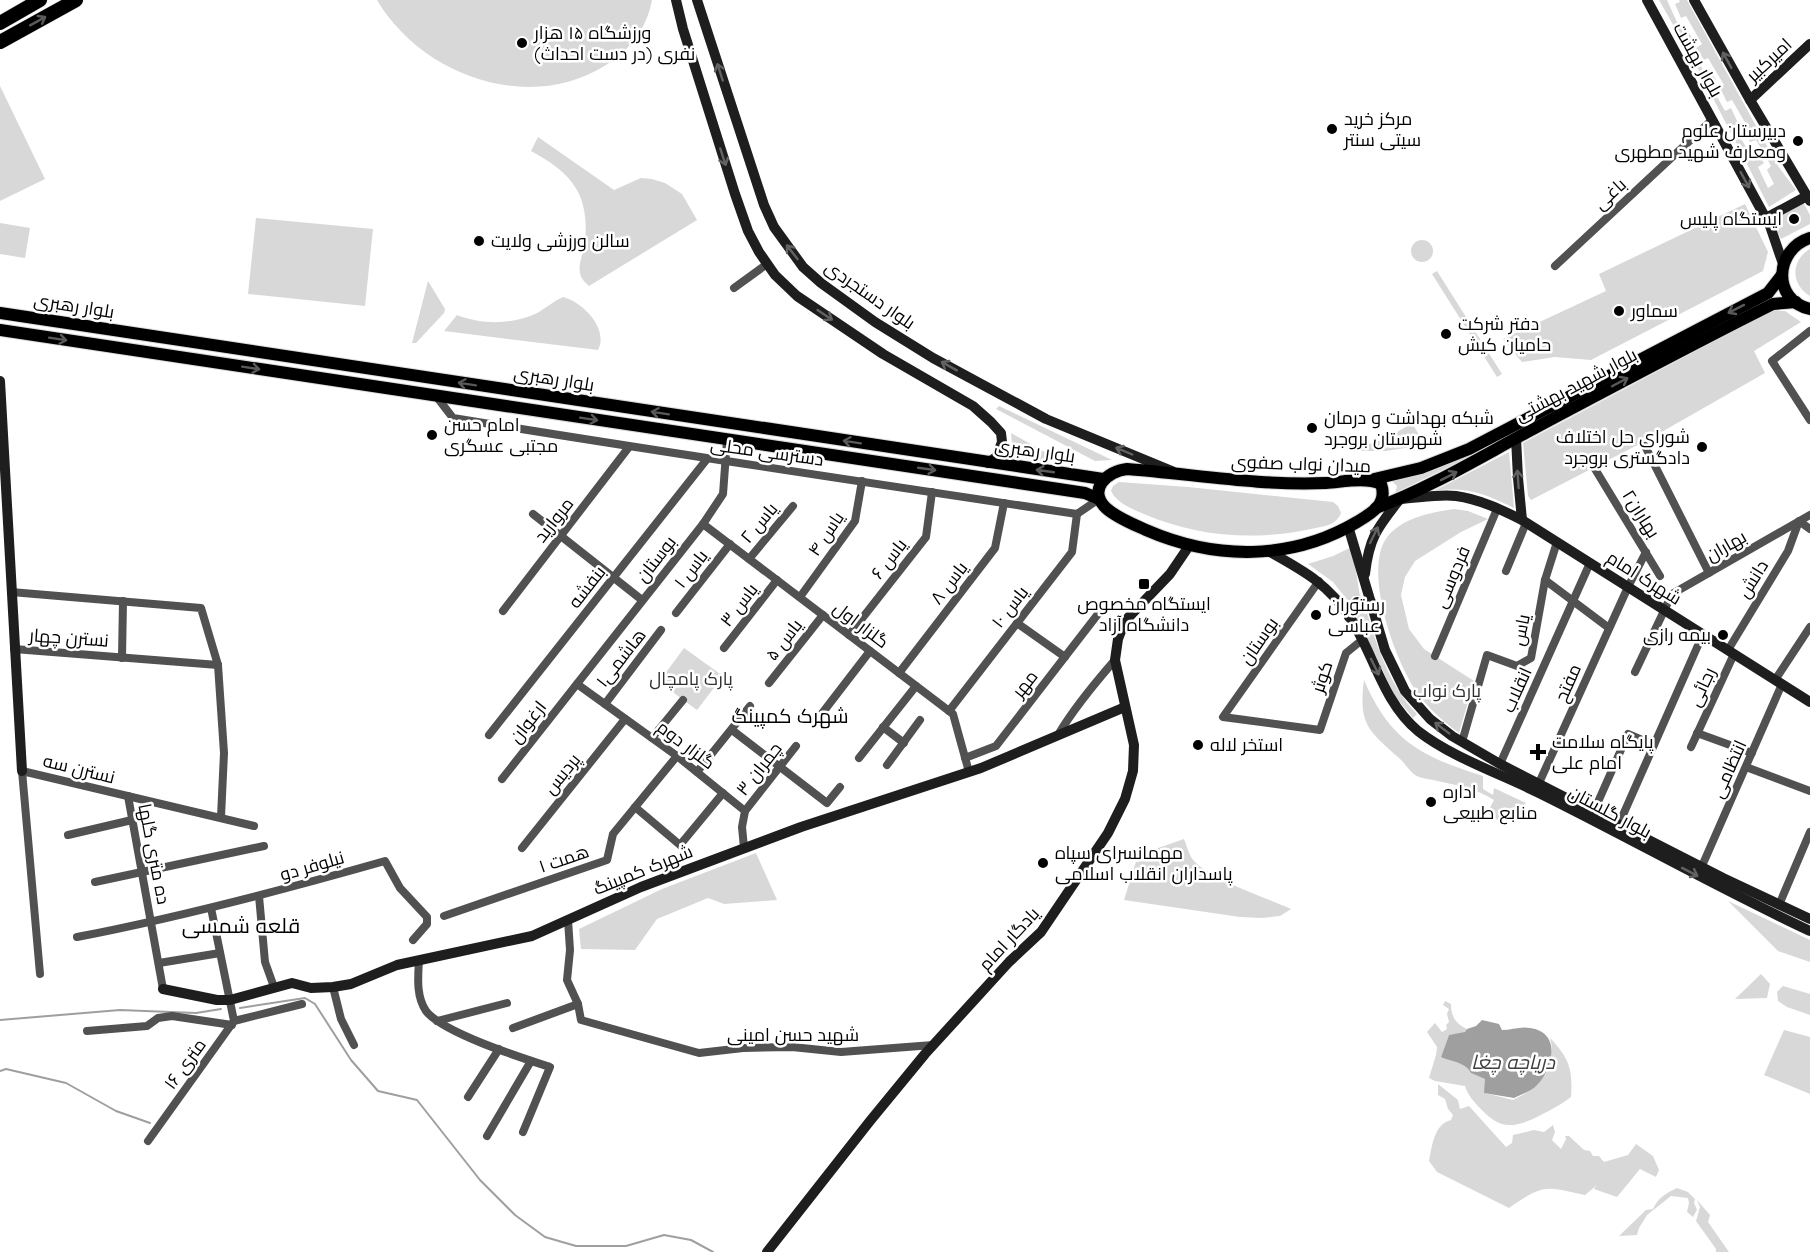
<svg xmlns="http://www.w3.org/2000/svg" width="1810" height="1252" font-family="Quicksand,Cairo,sans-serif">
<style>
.green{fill:#d8d8d8}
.water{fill:#9f9f9f}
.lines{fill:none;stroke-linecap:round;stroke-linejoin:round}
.stream{stroke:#9f9f9f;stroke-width:2}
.primary-casing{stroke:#dbdbdb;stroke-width:14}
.highway-casing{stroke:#dbdbdb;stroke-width:15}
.street{stroke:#515151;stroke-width:8}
.secondary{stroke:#1e1e1e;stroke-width:10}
.primary{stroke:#000;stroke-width:12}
.highway{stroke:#000;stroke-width:14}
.oneway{stroke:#595959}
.oneway2{stroke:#626262}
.poi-dot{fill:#000;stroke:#fff;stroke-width:2}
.labels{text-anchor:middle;stroke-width:5;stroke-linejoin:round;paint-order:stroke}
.poi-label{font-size:18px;fill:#000;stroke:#fff;text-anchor:start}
.street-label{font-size:18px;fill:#000;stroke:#fff}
.park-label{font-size:18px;fill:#2f2f2f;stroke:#fff}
.neighbourhood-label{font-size:20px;fill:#000;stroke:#fff}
.water-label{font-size:20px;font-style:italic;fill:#404040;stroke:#fff}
.quarter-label{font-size:21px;fill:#000;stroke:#fff}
</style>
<rect width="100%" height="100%" fill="#fff"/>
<g class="green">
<path d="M377,0H652C647,28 630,50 606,65C529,114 422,76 377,0Z"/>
<path d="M1659,0H1667L1680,29L1686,27L1693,40L1688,44L1703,70L1708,67L1716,80L1710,84L1725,111L1731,108L1738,123L1734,127L1749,152L1754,149L1764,163L1758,167L1768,188L1774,184L1767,170L1771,166L1756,140L1750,142L1743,129L1747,126L1732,100L1727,102L1720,88L1724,85L1708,58L1704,60L1696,48L1702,44L1686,16L1681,18L1675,4L1680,2L1679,0H1687L1778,166L1796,190L1769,207L1697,67Z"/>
<path d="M0,86L45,179L0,201Z"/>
<path d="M538,137L614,190L641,178L652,179L665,183L682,194L697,220L589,286C571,272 584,258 585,240C587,224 585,204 577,190C566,171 549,161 531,151Z"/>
<path d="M1803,202L1810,215V224L1781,239L1771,220Z"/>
<path d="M1745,204L1768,252L1763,271L1591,360L1555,357L1522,362L1503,339L1606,291L1599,274Z"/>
<path d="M256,218L373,229L365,306L248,294Z"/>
<path d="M0,223L30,228L25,258L0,254Z"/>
<circle cx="1422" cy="251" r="11"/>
<path d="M1810,249V296C1791,285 1790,261 1810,249Z"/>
<path d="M1437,271L1502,374L1497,377L1432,274Z"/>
<path d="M428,281L445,309L444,313L416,343H412Z"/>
<path d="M563,297C583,302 609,329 598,350L444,331L457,315C482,325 514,325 539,312C547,307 554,301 563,297Z"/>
<path d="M1771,311H1785L1801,322L1754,351L1765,373L1651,438L1531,500L1528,496L1523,443Z"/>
<path d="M999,406L1112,460L1095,461L996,409Z"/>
<path d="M1412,423L1425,445L1386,451H1346L1386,439Z"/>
<path d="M1011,433L1066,464L1009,456L1012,444Z"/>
<path d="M1490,447L1395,493L1397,486L1392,481L1422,473Z"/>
<path d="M1509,452L1514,508C1486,494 1466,486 1434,491Z"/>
<path d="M1119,482L1188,487L1333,502L1338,506L1341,513C1336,526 1324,526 1311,529C1254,541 1198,537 1144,514C1132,509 1117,503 1111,491L1113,486Z"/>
<path d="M1454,509L1468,511L1488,519L1461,532L1415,561L1405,577L1401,595L1409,629L1424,649L1474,681L1459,733C1445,723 1429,709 1419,695C1396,665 1361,568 1388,536C1405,517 1429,513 1454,509Z"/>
<path d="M1352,547L1360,596H1353L1349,602L1333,582L1308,564L1333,556Z"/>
<path d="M1363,608L1366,609C1376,644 1390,687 1417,714L1413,718L1395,696L1355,614L1357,611Z"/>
<path d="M684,648L723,676L697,710L659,682Z"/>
<path d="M1364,680C1390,741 1422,757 1483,776V789L1493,795L1494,788L1526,803L1505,825L1487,813L1494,800C1476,788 1454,785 1433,780C1428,779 1420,778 1415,775C1409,771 1405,763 1399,758C1369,731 1358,725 1364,680Z"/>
<path d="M1184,839C1186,844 1188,851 1191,857C1203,877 1267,898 1291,909L1280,916L1262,918L1240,917L1124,900L1138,855Z"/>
<path d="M756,853L777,900L724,904L708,898L657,919L635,950L581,949L579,929L662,889Z"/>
<path d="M1728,901L1810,940V962L1778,951Z"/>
<path d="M1761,974L1770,984L1767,998L1735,999Z"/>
<path d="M1783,986L1810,994V1015L1787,1007L1778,1001L1777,992Z"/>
<path d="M1445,1001L1451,1004C1451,1017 1456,1024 1467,1029L1465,1033L1449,1035L1441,1057C1452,1062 1465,1062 1471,1073L1486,1079L1485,1093L1513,1100C1540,1088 1558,1068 1550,1038C1569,1058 1573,1069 1571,1097C1561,1105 1550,1110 1539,1116C1510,1130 1499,1129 1477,1105C1471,1098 1468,1095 1465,1086L1435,1081L1429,1078L1436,1055L1437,1047L1427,1032L1435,1023L1442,1032L1447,1029L1446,1025L1449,1022L1447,1014L1449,1009L1443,1005Z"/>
<path d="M1784,1030L1810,1037V1094L1764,1075Z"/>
<path d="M1438,1084L1458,1100L1460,1109L1469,1106L1506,1147L1512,1143L1513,1135L1534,1130L1544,1132L1553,1125L1555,1132L1552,1140L1561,1149L1566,1139L1565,1136H1569L1584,1150L1590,1151L1593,1156H1599L1604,1162L1628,1155L1636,1144L1653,1156L1659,1170L1656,1177L1640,1169L1617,1197L1594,1189L1597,1185L1585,1195C1544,1186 1544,1184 1509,1208L1437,1172L1429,1161C1432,1146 1434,1124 1451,1120L1453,1115L1448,1109L1445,1099L1438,1095Z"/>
<path d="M1677,1188L1688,1192L1695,1199L1694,1203L1697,1210L1693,1217L1687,1212L1689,1203L1688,1198L1671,1196L1647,1215L1639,1228L1637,1235L1619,1236L1646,1210L1653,1209C1658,1198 1666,1193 1677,1188Z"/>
<path d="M1697,1200L1710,1215L1708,1222L1729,1252H1716V1249L1696,1221L1700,1207Z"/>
</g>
<path class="water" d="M1482,1020L1499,1024L1502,1030C1511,1030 1521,1026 1530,1028C1561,1032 1554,1067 1538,1084C1532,1091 1522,1094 1514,1098L1484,1093L1485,1079L1471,1073C1465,1062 1452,1062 1441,1057L1449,1035L1465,1032L1467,1029L1476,1026Z"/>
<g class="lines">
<g class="stream">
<path d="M240,1008L305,998L315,1004L351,1060L378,1091L417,1100L480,1180L515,1215L545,1237L576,1246H626L664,1235L691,1240L713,1252"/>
<path d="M0,1020L120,1010L196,1013L221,1009"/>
<path d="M0,1071L6,1069L66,1083L116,1111L150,1123"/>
</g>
<defs>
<g id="primary">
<path d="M1810,238C1775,249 1771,300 1810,309"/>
<path d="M0,313L1103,479"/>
<path d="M0,330L1052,488L1085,493L1099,499"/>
<path d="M1127,469C1193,474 1259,486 1326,483C1343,482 1365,477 1381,484C1388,504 1372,513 1357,522C1291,561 1215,560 1146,530C1133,524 1117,518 1106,508C1087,490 1107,471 1127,469Z"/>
<path d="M1370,480L1421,468L1469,449L1768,293L1782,275"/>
<path d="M1376,508C1432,487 1482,456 1535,428C1614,386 1693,344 1773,304L1796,302"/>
</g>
<g id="highway">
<path d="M0,23L40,0"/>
<path d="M0,42L76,0"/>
</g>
</defs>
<use href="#primary" class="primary-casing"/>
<use href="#highway" class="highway-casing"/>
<g class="street">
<path d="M1555,266L1712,120"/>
<path d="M734,288L767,264"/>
<path d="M1810,331L1772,361L1810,420"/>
<path d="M436,396L453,418C661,452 869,483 1077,514L1099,499"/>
<path d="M1645,446L1709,573"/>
<path d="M1595,469L1660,576"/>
<path d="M533,514L642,600"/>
<path d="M703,524L953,714L969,772"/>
<path d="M749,559L793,506"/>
<path d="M1506,571L1526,523"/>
<path d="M1545,580L1609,628"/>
<path d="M1319,581L1223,717L1320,730L1346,653L1362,640"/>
<path d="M11,592L201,608L218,665L224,753L221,817"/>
<path d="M800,597L855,521L862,481"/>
<path d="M503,611L629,447"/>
<path d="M676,613L730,544"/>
<path d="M1017,623L1065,657"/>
<path d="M849,635L926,537L932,492"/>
<path d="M724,648L777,580"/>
<path d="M14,649L218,665"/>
<path d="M1728,650L1788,551L1799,521L1810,529"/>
<path d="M1435,656L1497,509"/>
<path d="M122,658L123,601"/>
<path d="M1635,672L1672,594L1810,515"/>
<path d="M899,673L995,548L1004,503"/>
<path d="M1775,680L1810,627"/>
<path d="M769,683L823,615"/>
<path d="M577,684L677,756L745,811L742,827L744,848"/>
<path d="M605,704L661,630"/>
<path d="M949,711L1072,552L1077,514"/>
<path d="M820,716L870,651"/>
<path d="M883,727L904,743"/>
<path d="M732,730L827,803L840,787"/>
<path d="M1697,733L1752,753"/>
<path d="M489,735L707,459"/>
<path d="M1058,735C1074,708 1094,684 1115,660"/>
<path d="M652,738L683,700"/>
<path d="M1462,742L1487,655L1517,666L1531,658L1545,580L1557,542"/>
<path d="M1691,747L1734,654"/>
<path d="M859,758L916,686"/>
<path d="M965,758L996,746L1098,614"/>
<path d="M1500,764L1590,563"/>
<path d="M887,765L920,720"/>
<path d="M1746,767L1810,791"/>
<path d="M697,772L750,706"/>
<path d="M502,779L703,524L723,494L727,440"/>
<path d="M1539,783L1628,587L1646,552"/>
<path d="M128,796L163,989"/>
<path d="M635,807L680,845L723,793"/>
<path d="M745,811L796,746"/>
<path d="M1594,811L1628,734L1654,745"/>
<path d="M1619,824L1703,634"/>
<path d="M68,835L132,820"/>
<path d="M522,848L625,719"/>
<path d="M1702,866L1782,684"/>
<path d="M95,882L264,846"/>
<path d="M259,896L265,962L274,987"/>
<path d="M1779,905L1810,832"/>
<path d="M444,916L607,860L613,834L677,756"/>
<path d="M568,920L570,950L567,980L578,1004L581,1020L699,1053L743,1048L792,1047L841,1052L933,1045"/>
<path d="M77,937C181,917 283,890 385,861L400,888L427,917V924L413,940"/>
<path d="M419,960C418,977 416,996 426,1011C443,1033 522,1058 550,1067L523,1132"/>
<path d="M159,963L220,953"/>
<path d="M40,974L22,771L254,826"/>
<path d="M333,987L341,1019L354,1045"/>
<path d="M234,1021L302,1004"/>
<path d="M437,1021L507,1003"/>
<path d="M513,1028L578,1004"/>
<path d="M87,1031L147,1026L158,1018L172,1016L232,1025"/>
<path d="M468,1097L499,1049"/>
<path d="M487,1136L531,1061"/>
<path d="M148,1141L234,1021L211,908"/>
</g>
<g class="secondary">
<path d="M676,0L683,29L735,194L748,231L759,252L775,275L797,296L883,354L973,406L991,422L1001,433L1002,442L996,457L988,463"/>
<path d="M697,0L764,205L774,227L803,267L821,283L875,322L933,358L1046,419L1172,471"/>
<path d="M1647,0L1770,226L1783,264"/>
<path d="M1694,0L1750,100L1810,201"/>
<path d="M1750,100L1810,44"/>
<path d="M1766,218L1807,196"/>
<path d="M0,381L22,771"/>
<path d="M1516,438L1518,478L1522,520"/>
<path d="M1348,526L1385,650L1405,691L1430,719L1452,736L1500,764L1723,878L1810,919"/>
<path d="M1268,551C1302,570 1329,584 1351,619C1374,655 1383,702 1418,731C1451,757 1501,774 1539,793C1630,838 1718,888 1810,931"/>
<path d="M1365,574C1369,537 1378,527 1400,499C1419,498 1438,494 1456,496C1479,499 1502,510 1522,520L1810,702"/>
<path d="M1349,617L1351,610L1357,602H1371"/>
<path d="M163,989L217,1000H230L292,983L311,988L333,987L351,984L397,965L532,936L641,887L801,827L981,768L1125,707"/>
<path d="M767,1252L870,1121L925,1054L1009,962L1041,932L1108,833L1125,799L1133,771L1134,745L1115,660L1118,639L1125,621L1170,574L1189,546"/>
</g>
<use href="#primary" class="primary"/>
<use href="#highway" class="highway"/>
</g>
<defs><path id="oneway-shaft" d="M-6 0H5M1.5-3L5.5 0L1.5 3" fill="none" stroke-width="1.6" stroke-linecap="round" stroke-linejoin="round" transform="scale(1.5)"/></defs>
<g class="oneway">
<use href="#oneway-shaft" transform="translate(38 21) rotate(-29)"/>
<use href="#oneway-shaft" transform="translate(1736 309) rotate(153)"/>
<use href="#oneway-shaft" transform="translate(58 339) rotate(9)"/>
<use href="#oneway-shaft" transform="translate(251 368) rotate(9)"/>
<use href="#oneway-shaft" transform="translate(1620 382) rotate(-28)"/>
<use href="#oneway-shaft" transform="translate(467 384) rotate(-171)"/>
<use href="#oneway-shaft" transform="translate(660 413) rotate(-171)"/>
<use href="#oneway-shaft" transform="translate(589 419) rotate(9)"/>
<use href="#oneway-shaft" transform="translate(852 442) rotate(-171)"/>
<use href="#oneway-shaft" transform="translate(927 469) rotate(8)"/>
<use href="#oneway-shaft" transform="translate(1045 471) rotate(-172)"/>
<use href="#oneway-shaft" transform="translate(1449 476) rotate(-27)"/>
</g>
<g class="oneway2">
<use href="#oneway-shaft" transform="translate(1727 60) rotate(-119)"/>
<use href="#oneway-shaft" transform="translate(720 72) rotate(-108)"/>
<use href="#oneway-shaft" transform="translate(723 157) rotate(72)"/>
<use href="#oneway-shaft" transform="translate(1745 180) rotate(61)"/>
<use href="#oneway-shaft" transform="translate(792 252) rotate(-128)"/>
<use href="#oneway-shaft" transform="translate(825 315) rotate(34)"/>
<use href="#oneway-shaft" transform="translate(949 366) rotate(-151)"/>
<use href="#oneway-shaft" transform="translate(1124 451) rotate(-157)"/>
<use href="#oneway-shaft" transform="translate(1518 479) rotate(-94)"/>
<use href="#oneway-shaft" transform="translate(1374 535) rotate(-64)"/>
<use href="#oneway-shaft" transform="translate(1375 667) rotate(64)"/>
<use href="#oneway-shaft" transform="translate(1442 728) rotate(-143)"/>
<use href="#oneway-shaft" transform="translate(1690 872) rotate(27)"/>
</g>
<g class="poi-dot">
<circle cx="522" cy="43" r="6"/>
<circle cx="1332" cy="129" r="6"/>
<circle cx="1798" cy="141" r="6"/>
<circle cx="1794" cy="219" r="6"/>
<circle cx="479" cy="241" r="6"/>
<circle cx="1619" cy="311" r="6"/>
<circle cx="1446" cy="334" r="6"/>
<circle cx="1312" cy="428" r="6"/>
<circle cx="432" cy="435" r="6"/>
<circle cx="1702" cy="447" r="6"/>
<rect x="1138" y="578" width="12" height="12" rx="3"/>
<circle cx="1316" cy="615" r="6"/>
<circle cx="1723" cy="635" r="6"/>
<circle cx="1198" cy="745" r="6"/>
<path d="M1535 743h6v6h6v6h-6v6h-6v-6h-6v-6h6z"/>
<circle cx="1431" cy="802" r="6"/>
<circle cx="1043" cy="863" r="6"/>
</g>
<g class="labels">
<g class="poi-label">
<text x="534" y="39">ورزشگاه ۱۵ هزار<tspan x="534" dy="21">نفری (در دست احداث)</tspan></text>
<text x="1344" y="125">مرکز خرید<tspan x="1344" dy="21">سیتی سنتر</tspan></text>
<text x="1786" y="137" text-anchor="end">دبیرستان علوم<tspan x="1786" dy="21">ومعارف شهید مطهری</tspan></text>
<text x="1782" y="225" text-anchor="end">ایستگاه پلیس</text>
<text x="491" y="247">سالن ورزشی ولایت</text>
<text x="1631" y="317">سماور</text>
<text x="1458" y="330">دفتر شرکت<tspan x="1458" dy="21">حامیان کیش</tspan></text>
<text x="1324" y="424">شبکه بهداشت و درمان<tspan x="1324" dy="21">شهرستان بروجرد</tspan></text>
<text x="444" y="431">امام حسن<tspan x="444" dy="21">مجتبی عسگری</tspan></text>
<text x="1690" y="443" text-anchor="end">شورای حل اختلاف<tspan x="1690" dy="21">دادگستری بروجرد</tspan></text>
<text x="1144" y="610" text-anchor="middle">ایستگاه مخصوص<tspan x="1144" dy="21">دانشگاه آزاد</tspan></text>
<text x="1328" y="611">رستوران<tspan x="1328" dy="21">عباسی</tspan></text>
<text x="1711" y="641" text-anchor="end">بیمه رازی</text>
<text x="1552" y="748">پایگاه سلامت<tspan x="1552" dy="21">امام علی</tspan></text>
<text x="1210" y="751">استخر لاله</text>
<text x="1443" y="798">اداره<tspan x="1443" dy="21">منابع طبیعی</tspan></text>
<text x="1055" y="859">مهمانسرای سپاه<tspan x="1055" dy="21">پاسداران انقلاب اسلامی</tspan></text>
</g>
<g class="street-label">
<text transform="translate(1698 60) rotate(61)" y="6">بلوار بهشت</text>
<text transform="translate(1769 60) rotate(-43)" y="6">امیرکبیر</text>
<text transform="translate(1610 194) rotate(-43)" y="6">باغی</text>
<text transform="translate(870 295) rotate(35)" y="6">بلوار دستجردی</text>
<text transform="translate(74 306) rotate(9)" y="6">بلوار رهبری</text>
<text transform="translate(554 379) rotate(9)" y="6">بلوار رهبری</text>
<text transform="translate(1576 385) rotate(-28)" y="6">بلوار شهید بهشتی</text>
<text transform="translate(1035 451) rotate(8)" y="6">بلوار رهبری</text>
<text transform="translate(767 452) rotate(8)" y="6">دسترسی محلی</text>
<text transform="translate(1301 464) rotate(2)" y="6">میدان نواب صفوی</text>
<text transform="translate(1641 514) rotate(58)" y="6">بهاران۲</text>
<text transform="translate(554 520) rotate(-52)" y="6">مروارید</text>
<text transform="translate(759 523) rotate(-50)" y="6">یاس ۲</text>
<text transform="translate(826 534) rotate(-56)" y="6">یاس ۴</text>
<text transform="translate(1726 546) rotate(-30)" y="6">بهاران</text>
<text transform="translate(656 559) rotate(-52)" y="6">بوستان</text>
<text transform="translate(889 559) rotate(-52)" y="6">یاس ۶</text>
<text transform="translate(691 569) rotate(-52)" y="6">یاس ۱</text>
<text transform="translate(1452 577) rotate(-67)" y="6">فردوسی</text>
<text transform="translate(1644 578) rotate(32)" y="6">شهرک امام</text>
<text transform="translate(1753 579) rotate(-58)" y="6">دانش</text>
<text transform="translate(949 583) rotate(-52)" y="6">یاس ۸</text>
<text transform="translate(587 587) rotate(-52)" y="6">بنفشه</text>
<text transform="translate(739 605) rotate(-52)" y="6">یاس ۳</text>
<text transform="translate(1010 607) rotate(-52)" y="6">یاس ۱۰</text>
<text transform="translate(861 625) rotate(37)" y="6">گلزار اول</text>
<text transform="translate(1521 630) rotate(-79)" y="6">یاس</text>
<text transform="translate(69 638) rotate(4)" y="6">نسترن چهار</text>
<text transform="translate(784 640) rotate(-52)" y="6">یاس ۵</text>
<text transform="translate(1259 641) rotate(-55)" y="6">بوستان</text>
<text transform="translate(621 658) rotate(-52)" y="6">هاشمی۱</text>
<text transform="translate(1322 677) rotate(-72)" y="6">کوثر</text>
<text transform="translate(1568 683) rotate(-66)" y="6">مفتح</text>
<text transform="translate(1025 684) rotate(-52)" y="6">مهر</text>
<text transform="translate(1702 687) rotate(-65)" y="6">رجائی</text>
<text transform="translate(1517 690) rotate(-66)" y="6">انقلاب</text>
<text transform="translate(528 722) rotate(-52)" y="6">ارغوان</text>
<text transform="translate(686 745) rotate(37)" y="6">گلزار دوم</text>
<text transform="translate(79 769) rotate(14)" y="6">نسترن سه</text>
<text transform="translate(759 769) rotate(-52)" y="6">چمران ۳</text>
<text transform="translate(1729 769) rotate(-66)" y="6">انتظامی</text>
<text transform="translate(562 774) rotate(-51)" y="6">پردیس</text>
<text transform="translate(1610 812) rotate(28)" y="6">بلوار گلستان</text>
<text transform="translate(154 854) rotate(79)" y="6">ده متری گلها</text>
<text transform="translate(564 859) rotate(-19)" y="6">همت ۱</text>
<text transform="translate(312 866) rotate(-16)" y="6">نیلوفر دو</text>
<text transform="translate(643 870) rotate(-22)" y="6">شهرک کمپینگ</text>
<text transform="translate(1009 939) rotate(-47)" y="6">یادگار امام</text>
<text x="793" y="1041">شهید حسن امینی</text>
<text transform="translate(185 1064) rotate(-54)" y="6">۱۶ متری</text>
</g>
<g class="park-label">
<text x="691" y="685">پارک پامچال</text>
<text x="1447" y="697">پارک نواب</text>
</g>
<g class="neighbourhood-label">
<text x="790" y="723">شهرک کمپینگ</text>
</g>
<g class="water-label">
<text x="1513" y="1069">دریاچه چغا</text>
</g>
<g class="quarter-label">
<text x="241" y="933">قلعه شمسی</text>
</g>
</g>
</svg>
